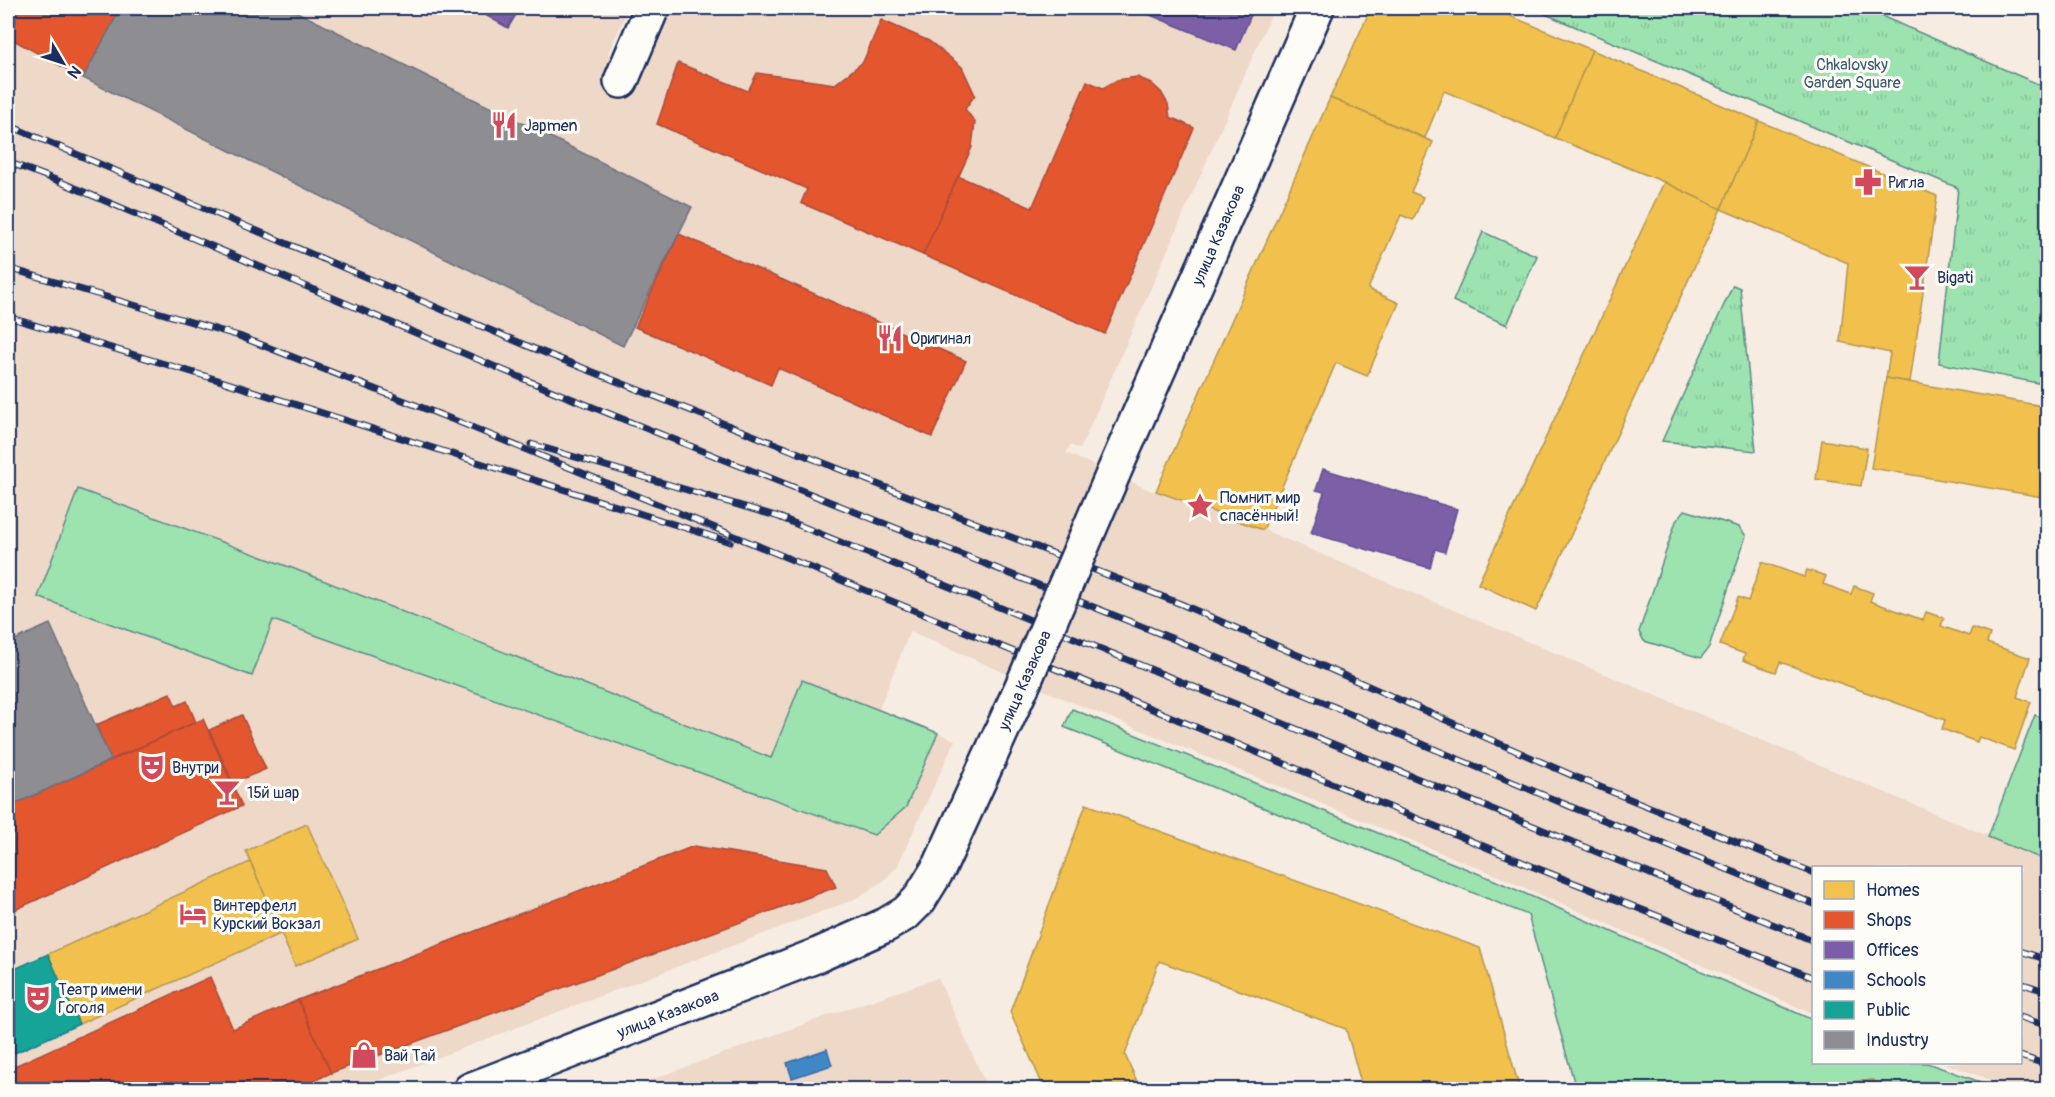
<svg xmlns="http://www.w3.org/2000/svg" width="2055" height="1097" font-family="Pangolin,sans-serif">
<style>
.built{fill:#eed8c8}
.green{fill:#9de3b0;stroke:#5c8987;stroke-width:1.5}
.park{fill:url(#park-tufts);stroke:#5c8987;stroke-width:1.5}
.homes{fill:#f2c14e;stroke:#b29553;stroke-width:1.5}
.shops{fill:#e4572e;stroke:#a84b3c;stroke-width:1.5}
.offices{fill:#7b5ea7;stroke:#5e5091;stroke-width:1.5}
.schools{fill:#3f88c5;stroke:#346da6;stroke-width:1.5}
.public{fill:#17a398;stroke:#188087;stroke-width:1.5}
.industry{fill:#8d8d92;stroke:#6b7182;stroke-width:1.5}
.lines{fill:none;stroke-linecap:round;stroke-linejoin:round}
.minor-casing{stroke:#1b2f5e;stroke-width:38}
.tertiary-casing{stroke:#1b2f5e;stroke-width:38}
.minor{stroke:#fdfcf7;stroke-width:33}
.tertiary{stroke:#fdfcf7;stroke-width:33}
.rail-casing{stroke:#1b2f5e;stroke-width:7}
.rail{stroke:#fdfcf7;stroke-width:4.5;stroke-dasharray:14;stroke-linecap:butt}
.tertiary-bridge-casing{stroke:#1b2f5e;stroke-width:38;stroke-linecap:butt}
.tertiary-bridge{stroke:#fdfcf7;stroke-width:33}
.labels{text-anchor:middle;stroke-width:6;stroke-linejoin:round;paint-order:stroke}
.park-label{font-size:16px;fill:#3c5c72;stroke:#fdfcf7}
.poi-label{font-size:16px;fill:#1b2f5e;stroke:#fdfcf7;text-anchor:start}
.street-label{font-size:16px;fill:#1b2f5e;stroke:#fdfcf7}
</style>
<defs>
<pattern id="park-tufts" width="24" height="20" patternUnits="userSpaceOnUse" patternTransform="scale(1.5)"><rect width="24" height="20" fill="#9de3b0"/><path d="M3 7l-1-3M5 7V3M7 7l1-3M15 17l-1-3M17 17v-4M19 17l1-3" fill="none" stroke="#87c39a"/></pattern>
</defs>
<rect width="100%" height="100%" fill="#f6ece2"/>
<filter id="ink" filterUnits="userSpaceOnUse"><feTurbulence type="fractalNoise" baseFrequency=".0167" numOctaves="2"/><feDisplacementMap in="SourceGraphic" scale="12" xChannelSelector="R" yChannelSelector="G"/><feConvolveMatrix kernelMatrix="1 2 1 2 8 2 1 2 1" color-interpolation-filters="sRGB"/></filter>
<g filter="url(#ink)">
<g class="built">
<path d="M8,8H629L608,53L644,71L672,8H1274L1080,449L1070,445L1066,453L1152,491L1264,530L2047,861V1089H2016L1944,1063L2020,1062V868H1814L1813,1014L1496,875L1062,698L910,631L879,709L955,740L897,867L883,881L855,899L355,1089H8Z"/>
<path d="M938,978L988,1089L623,1090L838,1012Z"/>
</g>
<g class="green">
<path d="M78,489L292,568L771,758L802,680L938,733L906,807L874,835L273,620L252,676L38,597Z"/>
<path d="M1685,510L1739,527L1746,536L1709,647L1701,658L1644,641L1639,632L1676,521Z"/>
<path d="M1072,709L1494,880L1813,1020L1814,1062L1927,1063L2000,1089H1875L1873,1080L1821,1085V1090L1576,1089L1528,915L1064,727Z"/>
<path d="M2035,715L2047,719V861L1988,837Z"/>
</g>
<g class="park">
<path d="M1531,8H1863L2047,88V385L1939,363L1958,188Z"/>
<path d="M1483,232L1537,256L1507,325L1453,301Z"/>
<path d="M1733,285L1740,288L1756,451L1662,441Z"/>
</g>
<g class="homes">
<path d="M1371,8H1491L1592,50L1555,138L1444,91L1425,138L1330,98Z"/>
<path d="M1592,50L1759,121L1721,209L1664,182L1555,138Z"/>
<path d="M1330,98L1433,142L1411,192L1423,197L1418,209L1413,220L1401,215L1368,289L1399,303L1367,376L1336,363L1263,530L1156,491Z"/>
<path d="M1759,121L1937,196L1910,382L1886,378L1890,353L1840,342L1848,263L1721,209Z"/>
<path d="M1664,182L1721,209L1536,611L1478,584Z"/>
<path d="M1886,378L2048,407V498L1871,468Z"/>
<path d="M1822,440L1867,448L1861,486L1816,479Z"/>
<path d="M1762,562L1804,577L1807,570L1826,576L1823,584L1851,594L1854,586L1873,593L1870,601L1923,620L1926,612L1944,618L1941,626L1969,636L1972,628L1990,634L1987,643L2030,658L2017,697L2031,702L2014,750L1979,737L1977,742L1942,729L1945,720L1780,662L1776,672L1761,667L1743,660L1745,654L1720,645L1738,597L1748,601Z"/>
<path d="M1086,804L1480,948L1520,1090H1363L1346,1029L1159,961L1125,1055L1141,1090H1045L1010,1012Z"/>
<path d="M307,824L358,939L295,966L246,851Z"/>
<path d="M250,862L282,933L79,1024L48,954Z"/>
<path d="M1874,1080L1875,1090H1821V1085Z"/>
</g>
<g class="shops">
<path d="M8,8H121L83,78L8,37Z"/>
<path d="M881,20L929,41L962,67L975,95L965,109L975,122L972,147L923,255L801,203L807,189L657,124L678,63L748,91L757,73L835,84L863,62Z"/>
<path d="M1137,77L1151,83L1161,92L1168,104L1170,117L1194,128L1105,334L923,255L958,176L1032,208L1087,81L1103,88L1117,80Z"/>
<path d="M679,234L966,361L932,437L778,368L771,385L635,327Z"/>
<path d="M170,693L176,706L187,701L196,722L111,760L96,725Z"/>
<path d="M242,715L266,769L233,783L209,730Z"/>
<path d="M203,719L242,806L8,913V807Z"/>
<path d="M694,846L827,868L836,887L331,1073L298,1000Z"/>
<path d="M210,977L233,1029L298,1000L331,1073L295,1090H11L8,1082V1069Z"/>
</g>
<g class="offices">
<path d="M473,8H520L508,28Z"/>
<path d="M1133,8H1254L1236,50Z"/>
<path d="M1323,469L1457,509L1445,552L1435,549L1430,568L1311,533L1324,492L1316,490Z"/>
</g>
<path class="schools" d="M827,1049L832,1065L792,1078L787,1063Z"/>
<path class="public" d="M48,954L79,1024L8,1056V972Z"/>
<g class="industry">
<path d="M121,8H289L692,207L623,346L83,78Z"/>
<path d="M50,624L111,760L8,807V643Z"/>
</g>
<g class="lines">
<defs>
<path id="minor" d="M621,81L652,8"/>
<g id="tertiary">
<path id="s1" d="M1113,474L1317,8"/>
<path id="s2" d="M470,1090L818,955L886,925L906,913L919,900L940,866L1024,682"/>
</g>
</defs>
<use href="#minor" class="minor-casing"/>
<use href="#tertiary" class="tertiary-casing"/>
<use href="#minor" class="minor"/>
<use href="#tertiary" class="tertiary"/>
<defs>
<g id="rail">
<path d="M8,125L530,347L1181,604L1585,781L1814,873"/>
<path d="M8,162L56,180L550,390L1171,638L1574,808L1814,904"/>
<path d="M8,268L239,336L464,424L1534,867L1814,978"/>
<path d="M8,317L215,379L730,542"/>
<path d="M531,444L779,517L1814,941"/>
<path d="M2020,951L2048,960"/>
<path d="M2020,983L2048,992"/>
<path d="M2020,1017L2048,1026"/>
<path d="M2020,1056L2048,1065"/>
</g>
</defs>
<use href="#rail" class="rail-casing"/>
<use href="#rail" class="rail"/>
<defs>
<path id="tertiary-bridge" d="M1024,682L1113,474"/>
</defs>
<use href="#tertiary-bridge" class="tertiary-bridge-casing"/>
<use href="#tertiary-bridge" class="tertiary-bridge"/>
</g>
</g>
<defs>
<symbol id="restaurant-bare" viewBox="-9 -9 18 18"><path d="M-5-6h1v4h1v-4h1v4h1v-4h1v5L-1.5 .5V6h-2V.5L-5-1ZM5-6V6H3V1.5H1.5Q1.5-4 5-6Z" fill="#d1495b" stroke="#fdfcf7" stroke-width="2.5" paint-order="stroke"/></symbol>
<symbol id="pharmacy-bare" viewBox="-9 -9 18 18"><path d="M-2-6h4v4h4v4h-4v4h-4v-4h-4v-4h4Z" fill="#d1495b" stroke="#fdfcf7" stroke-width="2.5" paint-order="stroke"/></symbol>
<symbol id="bar-bare" viewBox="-9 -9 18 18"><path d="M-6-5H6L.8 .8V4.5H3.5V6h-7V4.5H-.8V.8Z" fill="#d1495b" stroke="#fdfcf7" stroke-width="2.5" paint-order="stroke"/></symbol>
<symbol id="sight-bare" viewBox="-9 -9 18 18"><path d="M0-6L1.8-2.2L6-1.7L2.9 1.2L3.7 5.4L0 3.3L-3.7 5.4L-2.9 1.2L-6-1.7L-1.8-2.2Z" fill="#d1495b" stroke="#fdfcf7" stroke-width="2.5" paint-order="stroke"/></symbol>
<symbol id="theatre-bare" viewBox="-9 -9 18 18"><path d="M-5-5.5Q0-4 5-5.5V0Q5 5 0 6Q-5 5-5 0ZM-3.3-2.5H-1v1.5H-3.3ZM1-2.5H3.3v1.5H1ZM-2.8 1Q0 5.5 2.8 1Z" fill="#d1495b" stroke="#fdfcf7" stroke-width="2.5" paint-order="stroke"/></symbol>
<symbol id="hotel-bare" viewBox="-9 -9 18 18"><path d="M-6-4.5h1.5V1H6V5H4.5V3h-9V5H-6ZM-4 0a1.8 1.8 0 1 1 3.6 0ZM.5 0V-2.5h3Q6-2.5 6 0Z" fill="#d1495b" stroke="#fdfcf7" stroke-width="2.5" paint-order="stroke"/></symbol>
<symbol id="shop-bare" viewBox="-9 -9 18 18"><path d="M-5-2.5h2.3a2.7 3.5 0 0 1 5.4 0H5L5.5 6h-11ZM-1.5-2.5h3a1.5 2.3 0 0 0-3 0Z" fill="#d1495b" stroke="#fdfcf7" stroke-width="2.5" paint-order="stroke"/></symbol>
</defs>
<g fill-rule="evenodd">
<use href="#restaurant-bare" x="485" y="106" width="38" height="38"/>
<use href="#pharmacy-bare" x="1849" y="163" width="38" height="38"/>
<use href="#bar-bare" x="1898" y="258" width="38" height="38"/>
<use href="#restaurant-bare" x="871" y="319" width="38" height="38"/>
<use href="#sight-bare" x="1181" y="487" width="38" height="38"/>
<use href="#theatre-bare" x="133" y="748" width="38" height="38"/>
<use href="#bar-bare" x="208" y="773" width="38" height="38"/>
<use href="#hotel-bare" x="174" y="895" width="38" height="38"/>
<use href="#theatre-bare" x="19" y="979" width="38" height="38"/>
<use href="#shop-bare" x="345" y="1036" width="38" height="38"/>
</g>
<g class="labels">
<g class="park-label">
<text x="1852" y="70">Chkalovsky<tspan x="1852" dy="18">Garden Square</tspan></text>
</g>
<g class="poi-label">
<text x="524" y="131">Japmen</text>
<text x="1888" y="188">Ригла</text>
<text x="1937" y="283">Bigati</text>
<text x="910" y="344">Оригинал</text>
<text x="1220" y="503">Помнит мир<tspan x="1220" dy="18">спасённый!</tspan></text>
<text x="172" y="773">Внутри</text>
<text x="247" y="798">15й шар</text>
<text x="213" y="911">Винтерфелл<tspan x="213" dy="18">Курский Вокзал</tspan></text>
<text x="58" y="995">Театр имени<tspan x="58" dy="18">Гоголя</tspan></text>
<text x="384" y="1061">Вай Тай</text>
</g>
<g class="street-label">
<text dy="6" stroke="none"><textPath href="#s1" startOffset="261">улица Казакова</textPath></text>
<text transform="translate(1024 680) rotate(-66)" y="6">улица Казакова</text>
<text dy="6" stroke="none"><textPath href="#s2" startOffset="212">улица Казакова</textPath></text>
</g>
</g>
<rect width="2055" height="1097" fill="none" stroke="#fdfcf7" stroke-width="30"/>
<rect x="15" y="15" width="2025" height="1067" fill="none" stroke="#1b2f5e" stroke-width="2" filter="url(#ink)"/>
<rect x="1812" y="866" width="210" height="198" fill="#fdfcf7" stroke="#a3aaba" stroke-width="1.5"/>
<rect x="1824" y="881" width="30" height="18" fill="#f2c14e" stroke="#a3aaba" stroke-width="1.5"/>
<text x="1866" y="896" font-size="18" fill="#1b2f5e">Homes</text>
<rect x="1824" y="911" width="30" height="18" fill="#e4572e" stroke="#a3aaba" stroke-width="1.5"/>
<text x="1866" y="926" font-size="18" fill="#1b2f5e">Shops</text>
<rect x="1824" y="941" width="30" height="18" fill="#7b5ea7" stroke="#a3aaba" stroke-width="1.5"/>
<text x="1866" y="956" font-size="18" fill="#1b2f5e">Offices</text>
<rect x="1824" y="971" width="30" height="18" fill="#3f88c5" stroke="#a3aaba" stroke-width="1.5"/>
<text x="1866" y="986" font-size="18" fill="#1b2f5e">Schools</text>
<rect x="1824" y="1001" width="30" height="18" fill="#17a398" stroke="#a3aaba" stroke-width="1.5"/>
<text x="1866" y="1016" font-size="18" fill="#1b2f5e">Public</text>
<rect x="1824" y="1031" width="30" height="18" fill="#8d8d92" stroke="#a3aaba" stroke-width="1.5"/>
<text x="1866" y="1046" font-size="18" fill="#1b2f5e">Industry</text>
<g transform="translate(63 63) rotate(129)" stroke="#fdfcf7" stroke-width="4.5" paint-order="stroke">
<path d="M0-4.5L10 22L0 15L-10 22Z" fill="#1b2f5e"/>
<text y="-9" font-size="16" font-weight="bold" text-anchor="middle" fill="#1b2f5e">N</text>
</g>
</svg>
